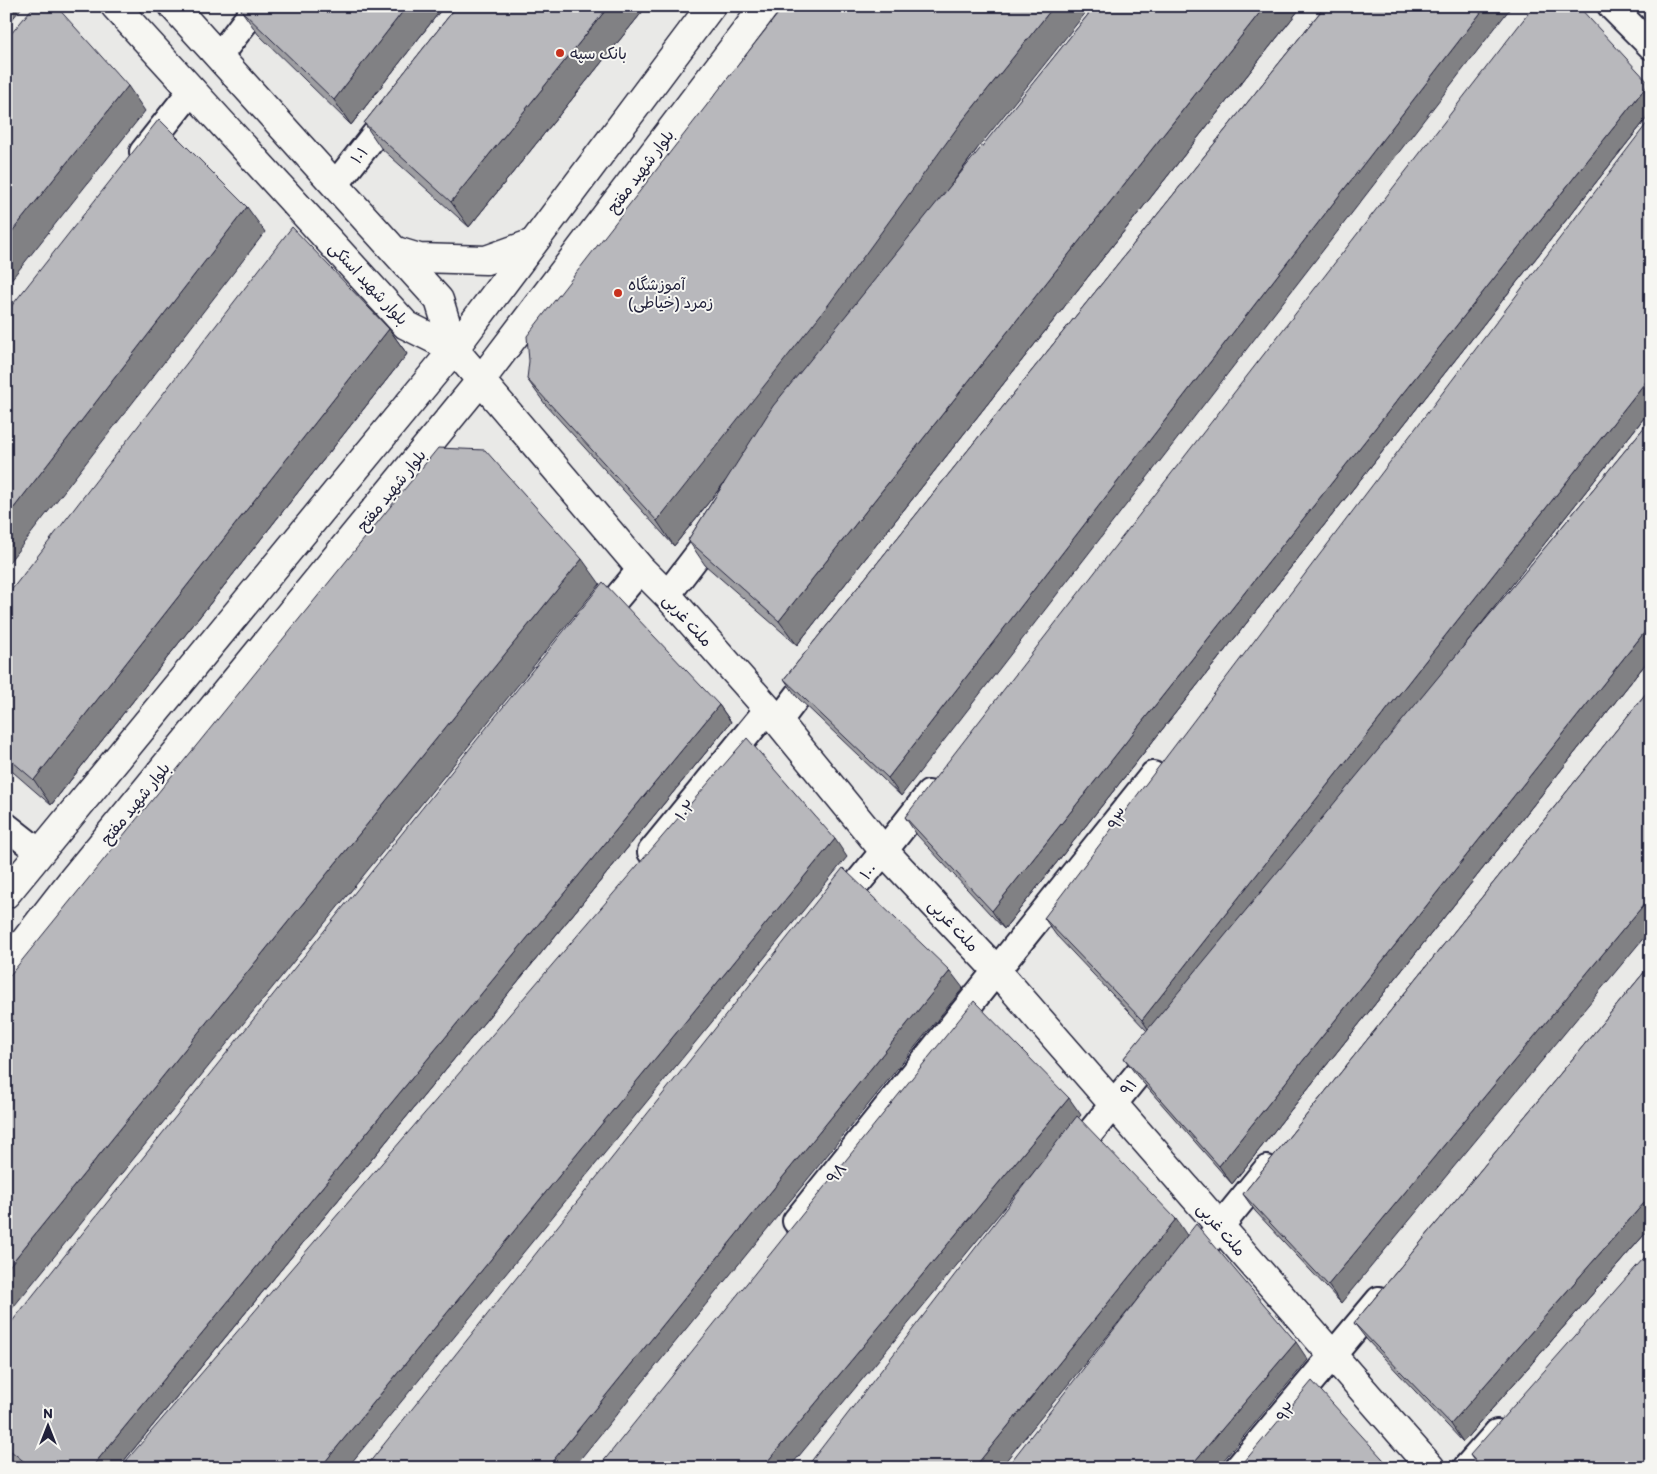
<svg xmlns="http://www.w3.org/2000/svg" width="1657" height="1474" font-family="Itim,'Playpen Sans Arabic',sans-serif">
<style>
.lines{fill:none;stroke-linecap:round;stroke-linejoin:round}
.street-casing{stroke:#22223b;stroke-width:30}
.secondary-casing{stroke:#22223b;stroke-width:31}
.street{stroke:#f6f6f2;stroke-width:26}
.secondary{stroke:#f6f6f2;stroke-width:28}
.wall{fill:#9e9ea2;stroke:#22223b}
.shaded-wall{fill:#818184;stroke:#22223b}
.building{fill:#b8b8bc;stroke:#22223b}
.poi-dot{fill:#c8321e;stroke:#f6f6f2;stroke-width:2}
.labels{text-anchor:middle;stroke-width:4;stroke-linejoin:round;paint-order:stroke}
.poi-label{font-size:16px;fill:#22223b;stroke:#f6f6f2;text-anchor:start}
.street-label{font-size:16px;fill:#22223b;stroke:#f6f6f2}
</style>
<rect width="100%" height="100%" fill="#e9e9e7"/>
<filter id="ink" filterUnits="userSpaceOnUse"><feTurbulence type="fractalNoise" baseFrequency=".02" numOctaves="2"/><feDisplacementMap in="SourceGraphic" scale="10" xChannelSelector="R" yChannelSelector="G"/><feConvolveMatrix kernelMatrix="1 2 1 2 8 2 1 2 1" color-interpolation-filters="sRGB"/></filter>
<g filter="url(#ink)">
<g class="lines">
<defs>
<g id="street">
<path d="M1611,6L1651,46"/>
<path d="M219,56L257,6"/>
<path d="M143,152L192,90"/>
<path d="M335,185L395,109"/>
<path d="M667,595L719,527"/>
<path d="M595,624L641,569"/>
<path d="M778,722L819,668"/>
<path d="M6,826L39,852"/>
<path d="M651,852L768,709"/>
<path d="M836,909L884,851L929,794"/>
<path d="M1069,1159L1158,1049"/>
<path d="M796,1221L1153,775"/>
<path d="M1187,1267L1267,1169"/>
<path d="M1238,1468L1379,1300"/>
<path d="M1466,1468L1497,1433"/>
</g>
<g id="secondary">
<path d="M115,6L406,325L454,349L641,569L667,595L768,709L884,851L997,971L1431,1468"/>
<path d="M173,6L439,300L454,349"/>
<path d="M396,251L419,258L486,260L533,243"/>
<path d="M6,894L454,349L711,6"/>
<path d="M6,965L73,879L481,380L765,6"/>
</g>
</defs>
<use href="#street" class="street-casing"/>
<use href="#secondary" class="secondary-casing"/>
<use href="#street" class="street"/>
<use href="#secondary" class="secondary"/>
</g>
<g class="wall">
<path d="M243,6H444L351,125L258,34L241,10Z"/>
<path d="M457,6H647L469,227L381,148L364,123Z"/>
<path d="M1095,6H1302L797,645L705,565L688,540L724,483L674,546L545,404L527,379L977,149L950,187Z"/>
<path d="M1325,6L901,796L797,697L784,679Z"/>
<path d="M1649,83L1651,86V113L1004,929L917,835L905,817Z"/>
<path d="M389,329L407,354L51,805L6,766V597Z"/>
<path d="M1651,409L1450,663L1651,419V657L1232,1184L1137,1076L1124,1058L1147,1031L1056,935L1044,918Z"/>
<path d="M1651,687L1341,1303L1255,1211L1243,1194Z"/>
<path d="M719,705L731,722L118,1468H22L6,1455V1329Z"/>
<path d="M1651,964V1227L1463,1442L1367,1340L1354,1323Z"/>
<path d="M1470,1455L1651,1468H1479Z"/>
</g>
<g class="shaded-wall">
<path d="M6,6H23L6,27Z"/>
<path d="M407,6H444L351,125L334,100Z"/>
<path d="M609,6H647L469,227L451,202Z"/>
<path d="M1054,6H1091L977,149L846,329L674,546L657,521L960,124Z"/>
<path d="M1265,6H1302L797,645L779,621Z"/>
<path d="M1486,6H1512L901,796L888,778Z"/>
<path d="M1649,83L1651,86V113L1004,929L992,911Z"/>
<path d="M128,86L145,111L6,286V239Z"/>
<path d="M247,207L265,232L6,566V518Z"/>
<path d="M389,329L407,354L51,805L34,780Z"/>
<path d="M1651,375V409L1154,1038L1142,1020Z"/>
<path d="M582,559L600,584L6,1316V1270Z"/>
<path d="M1651,624V657L1232,1184L1219,1166Z"/>
<path d="M719,705L731,722L118,1468H91Z"/>
<path d="M835,839L847,857L347,1468H320Z"/>
<path d="M1651,896V929L1341,1303L1328,1285Z"/>
<path d="M950,971L963,988L573,1468H547Z"/>
<path d="M1069,1098L1081,1115L789,1468H762Z"/>
<path d="M1651,1195V1227L1463,1442L1451,1424Z"/>
<path d="M1176,1219L1188,1237L1000,1468H974Z"/>
<path d="M1296,1342L1308,1360L1217,1468H1189Z"/>
</g>
<g class="building">
<path d="M34,6H56L128,86L6,239V40Z"/>
<path d="M243,6H407L334,100L241,10Z"/>
<path d="M457,6H609L451,202L364,123Z"/>
<path d="M784,6H1054L960,124L829,304L657,521L527,379L529,361L527,336Z"/>
<path d="M1095,6H1265L779,621L688,540L773,406Z"/>
<path d="M1325,6H1486L888,778L784,679Z"/>
<path d="M1534,6H1578L1649,83L992,911L905,817Z"/>
<path d="M1651,118V375L1142,1020L1044,918Z"/>
<path d="M159,119L247,207L6,518V313Z"/>
<path d="M292,227L389,329L34,780L6,756V597Z"/>
<path d="M1651,419V624L1219,1166L1124,1058Z"/>
<path d="M438,448L485,450L582,559L6,1270V980Z"/>
<path d="M603,582L719,705L91,1468H32L6,1447V1329Z"/>
<path d="M1651,687V896L1328,1285L1243,1194Z"/>
<path d="M747,738L835,839L320,1468H120Z"/>
<path d="M843,868L950,971L547,1468H365Z"/>
<path d="M1651,964V1195L1451,1424L1354,1323Z"/>
<path d="M974,1001L1069,1098L762,1468H598Z"/>
<path d="M1077,1116L1176,1219L974,1468H806Z"/>
<path d="M1196,1224L1296,1342L1189,1468H1006Z"/>
<path d="M1651,1250V1468H1482L1470,1455Z"/>
<path d="M1312,1381L1391,1468H1239Z"/>
</g>
</g>
<g class="poi-dot">
<circle cx="560" cy="53" r="5"/>
<circle cx="618" cy="293" r="5"/>
</g>
<g class="labels">
<g class="poi-label">
<text x="570" y="59">بانک سپه</text>
<text x="628" y="290">آموزشگاه<tspan x="628" dy="18">زمرد (خیاطی)</tspan></text>
</g>
<g class="street-label">
<text transform="translate(359 155) rotate(-52)" y="6">۱۰۱</text>
<text transform="translate(640 171) rotate(-53)" y="6">بلوار شهید مفتح</text>
<text transform="translate(369 283) rotate(47)" y="6">بلوار شهید استکی</text>
<text transform="translate(391 490) rotate(-51)" y="6">بلوار شهید مفتح</text>
<text transform="translate(688 620) rotate(48)" y="6">ملت غربی</text>
<text transform="translate(135 803) rotate(-51)" y="6">بلوار شهید مفتح</text>
<text transform="translate(685 810) rotate(-51)" y="6">۱۰۲</text>
<text transform="translate(1118 819) rotate(-51)" y="6">۹۳</text>
<text transform="translate(868 871) rotate(-50)" y="6">۱۰۰</text>
<text transform="translate(954 925) rotate(47)" y="6">ملت غربی</text>
<text transform="translate(1128 1087) rotate(-51)" y="6">۹۱</text>
<text transform="translate(836 1173) rotate(-51)" y="6">۹۸</text>
<text transform="translate(1222 1229) rotate(49)" y="6">ملت غربی</text>
<text transform="translate(1286 1412) rotate(-50)" y="6">۹۲</text>
</g>
</g>
<rect width="1657" height="1474" fill="none" stroke="#f6f6f2" stroke-width="25"/>
<rect x="12" y="12" width="1632" height="1449" fill="none" stroke="#22223b" stroke-width="2" filter="url(#ink)"/>
<g transform="translate(48 1426)" stroke="#f6f6f2" stroke-width="4" paint-order="stroke">
<path d="M0-4L9 19L0 12L-9 19Z" fill="#22223b"/>
<text y="-8" font-size="14" font-weight="bold" text-anchor="middle" fill="#22223b">N</text>
</g>
</svg>
